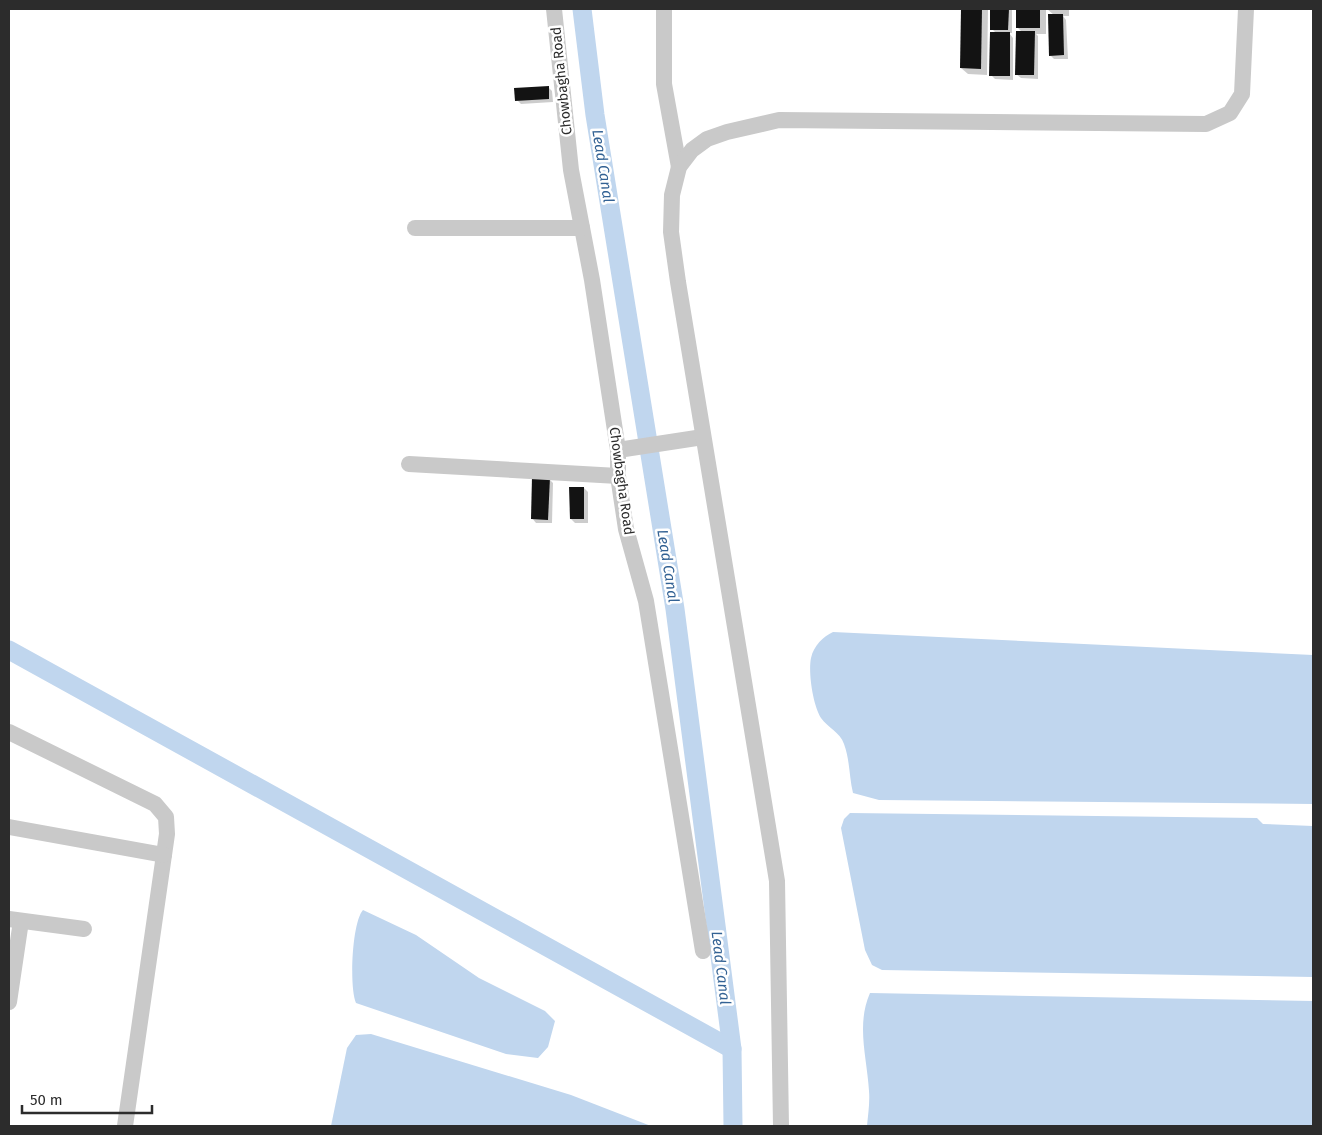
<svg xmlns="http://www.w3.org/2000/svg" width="1322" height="1135" font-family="'Fira Sans',sans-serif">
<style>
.water{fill:#c0d6ee}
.shadow{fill:#0003}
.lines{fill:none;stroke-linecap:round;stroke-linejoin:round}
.canal{stroke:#c0d6ee;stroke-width:19}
.building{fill:#131313}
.minor{stroke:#c9c9c9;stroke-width:16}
.labels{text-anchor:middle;stroke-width:5;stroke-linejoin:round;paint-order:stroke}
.street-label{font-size:14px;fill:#2c2c2c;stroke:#fff}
.water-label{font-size:15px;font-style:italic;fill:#336294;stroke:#fff}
</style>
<rect width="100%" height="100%" fill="#fff"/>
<g class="water">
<path d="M833,632L1313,655V804L879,800L853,793C849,777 850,760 844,744C840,732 828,728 821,718C813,705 808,673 811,658C814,645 823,637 833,632Z"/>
<path d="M850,813L1257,818L1263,824L1313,826V977L882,970L872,965L865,950L841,828L844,819Z"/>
<path d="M363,910L416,935L479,978L545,1011L555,1021L548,1047L538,1058L506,1054L356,1003C349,987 352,922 363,910Z"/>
<path d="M870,993L1313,1001V1126H867C868,1115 870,1102 869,1091C867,1057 856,1025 870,993Z"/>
<path d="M371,1034L571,1095L651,1126H331L347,1048L356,1035Z"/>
</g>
<g class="shadow">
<path d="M962,9H988L987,75L968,74L961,68Z"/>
<path d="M992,9H1012V33H1009L1013,38V80L995,79L991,75L996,33L992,29Z"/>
<path d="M1017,9H1046V34H1036L1038,36V79L1021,78L1016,74L1022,32L1017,27Z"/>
<path d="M1047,9H1069V16H1063L1066,20L1068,59H1054L1050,55L1054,15Z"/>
<path d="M548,87L552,91L553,102L521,104L517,100Z"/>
<path d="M549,479L553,483L552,523H536L532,518Z"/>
<path d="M584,488L588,492V523H575L571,519Z"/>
</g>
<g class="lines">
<g class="canal">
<path d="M582,9L595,115L675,609L732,1049L733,1126"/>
<path d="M9,650L732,1049"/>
</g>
</g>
<g class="building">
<path d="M961,9H982L981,69L960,68Z"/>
<path d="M990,9H1009L1008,30H990Z"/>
<rect x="1016" y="9" width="24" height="19"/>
<path d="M1048,14H1063L1064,55L1049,56Z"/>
<path d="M1016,31H1035L1034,75H1015Z"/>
<path d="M990,32H1010V76H989Z"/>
<path d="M549,86V99L515,101L514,88Z"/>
<path d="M532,477H550L548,520L531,519Z"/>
<path d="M569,487H584V519H570Z"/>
</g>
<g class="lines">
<g class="minor">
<path d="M554,9L571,170L592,280L618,450V476L626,529L646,601L703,951"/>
<path d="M664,9V84L679,167"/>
<path d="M415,228H582"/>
<path d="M618,450L703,437"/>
<path d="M409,464L618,476"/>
<path d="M9,732L155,804L166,817L167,834L125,1126"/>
<path d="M9,827L164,855"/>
<path d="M9,919L84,929"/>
<path d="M9,1002L21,921"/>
<path d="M781,1126L777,881L678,282L671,232L672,195L679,167L692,150L707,139L727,132L779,120L1206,124L1230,113L1242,94L1246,9"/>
</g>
</g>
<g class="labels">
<g class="street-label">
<text transform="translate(561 81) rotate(-96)" y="5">Chowbagha Road</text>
<text transform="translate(622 481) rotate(82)" y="5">Chowbagha Road</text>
</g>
<g class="water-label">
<text transform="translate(603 166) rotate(81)" y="5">Lead Canal</text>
<text transform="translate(668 566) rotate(81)" y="5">Lead Canal</text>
<text transform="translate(721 968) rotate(83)" y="5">Lead Canal</text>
</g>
</g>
<rect width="1322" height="1135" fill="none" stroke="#2c2c2c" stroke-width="20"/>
<path d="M22 1105v8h130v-8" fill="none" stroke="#2c2c2c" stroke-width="2.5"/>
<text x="30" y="1105" font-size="15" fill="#2c2c2c" stroke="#ffffff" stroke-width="4" paint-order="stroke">50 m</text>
</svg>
